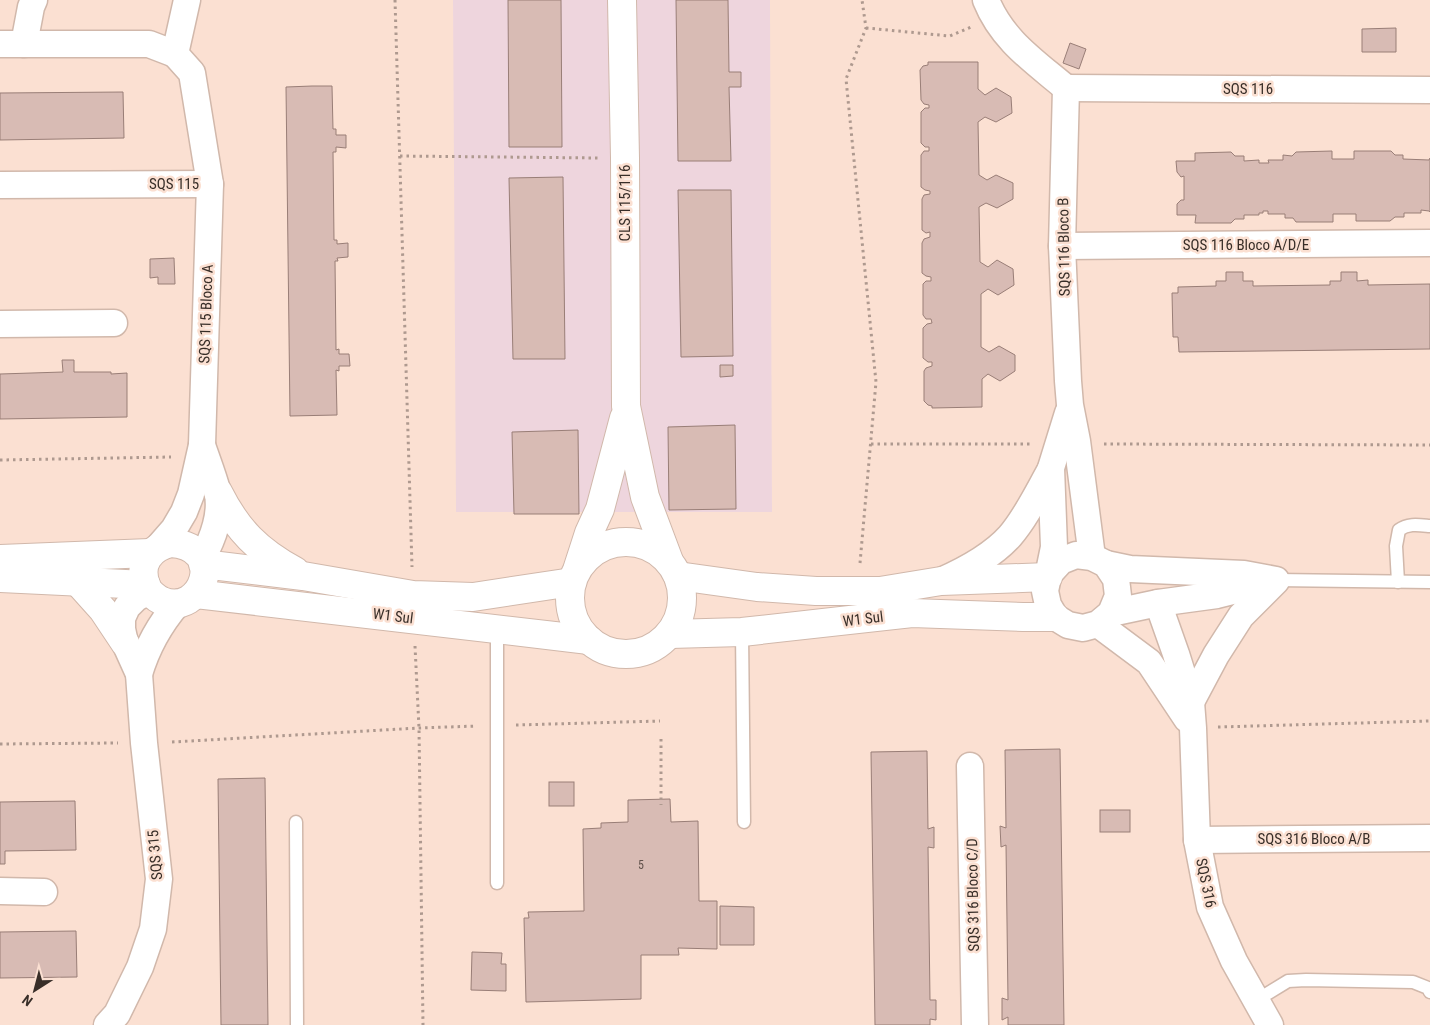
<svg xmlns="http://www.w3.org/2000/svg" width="1430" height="1025" font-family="'Roboto Condensed',sans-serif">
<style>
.commercial{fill:#eed5dd}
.building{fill:#d8bbb4;stroke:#997e77}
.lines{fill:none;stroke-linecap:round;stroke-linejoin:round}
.lane-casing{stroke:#d1b8ab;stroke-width:15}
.street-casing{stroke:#d1b8ab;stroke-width:29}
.secondary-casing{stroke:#d1b8ab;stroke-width:30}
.path{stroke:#ae998f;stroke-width:3;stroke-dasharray:2.5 4;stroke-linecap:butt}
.lane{stroke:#fff;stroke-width:12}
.street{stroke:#fff;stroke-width:26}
.secondary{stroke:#fff;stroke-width:28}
.labels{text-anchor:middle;stroke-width:5;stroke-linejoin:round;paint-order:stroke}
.number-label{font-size:12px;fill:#60514b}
.street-label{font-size:15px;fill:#382e28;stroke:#fbe0d2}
</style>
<rect width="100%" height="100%" fill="#fbe0d2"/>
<path class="commercial" d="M453,0H770L772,512H456Z"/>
<g class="building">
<path d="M508,0H561L562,147H509Z"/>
<path d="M676,0H728L729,72H741V87H729L731,161H678Z"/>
<path d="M1396,28V52H1362V29Z"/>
<path d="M1070,43L1086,49L1079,69L1063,63Z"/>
<path d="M928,62H978V89L985,95L996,88L1011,97L1012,113L996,122L985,117L978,122L979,175L987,180L996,175L1013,183V199L997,208L986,203L979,207L980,262L988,267L997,260L1013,269L1014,285L998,295L988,289L981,294V347L989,352L999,346L1015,355V371L1000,381L988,374L982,379V407L932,408V406L928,405L924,401V371L926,368L932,366V362H928L923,358V328L927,324L932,323L931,319H926L923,315V284L926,281H931V277L926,276L922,273V243L924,239L930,237V232L926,233L922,230V199L924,195L930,194V191L925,190L921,187V155L924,151H929V147H925L921,143V112L925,108H929V105L924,104L921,100L920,70L923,66L928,65Z"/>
<path d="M312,86H332L333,129H336V135H346V148L336,147V152H333L334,240H337V244L348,243V257L337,258L338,261H335L336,348V350L339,349V354H349L350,366H339V371L336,370L337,415L290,416L286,87Z"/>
<path d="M123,92L124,138L0,140V93Z"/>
<path d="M1332,151V159H1354V151H1391L1395,155H1403V159L1429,160L1430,158V212L1429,211L1421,210V213H1404V217H1395L1390,221H1356V214H1333V222H1296L1293,218H1285V214H1268V211H1263V213H1259V215H1244V219H1235L1231,223H1195L1196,215H1177V204L1181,200H1184V176L1181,177L1177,172L1176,161H1195V153L1231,152L1235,156H1244V161L1259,160V163H1269L1268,160H1283V155L1292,156L1296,152Z"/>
<path d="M563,177L565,359H513L509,178Z"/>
<path d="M678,190H731L733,356L681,357Z"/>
<path d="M174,258L175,284H158V277L150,278V259Z"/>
<path d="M1226,272H1243V281H1253V286L1330,285V281H1341V272H1357V281L1368,280V285L1430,284V349L1179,352L1178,337H1173L1172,293H1178V287L1216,286V281H1226Z"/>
<path d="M62,360H74V372H111V374L127,373V417L0,419V374L63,372Z"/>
<path d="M720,365H733V376L720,377Z"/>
<path d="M735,425L736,509L669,510L668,427Z"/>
<path d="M578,430L579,514H514L512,432Z"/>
<path d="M1060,749L1064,1025H1008V1017L1002,1020V998L1008,1000L1006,845L1001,847L1000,826L1006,828L1005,750Z"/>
<path d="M927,751L928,829L934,827V848L928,847L930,1000H936V1020L930,1019V1025H875L871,752Z"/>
<path d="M265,778L268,1025H221L218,779Z"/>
<rect x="549" y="782" width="25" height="24"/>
<path d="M670,799L671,822L698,821L699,901H717V949L678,948L679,955H641V999L526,1002L524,918H529L528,912L584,911L583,829L601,828V823L628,822V800Z"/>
<path d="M75,801L76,850L5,851V864H0V802Z"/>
<rect x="1100" y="810" width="30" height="22"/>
<path d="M720,906L754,907V945H720Z"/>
<path d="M76,931L77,977L0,978V932Z"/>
<path d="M472,952L502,953L501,964H506V991L471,990Z"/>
</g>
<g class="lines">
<defs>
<g id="lane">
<path d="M1276,580L1430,582"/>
<path d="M1398,582L1396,546L1399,530C1408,523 1419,525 1430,526"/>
<path d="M742,632L744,822"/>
<path d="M296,822L297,1025"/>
<path d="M497,883V629"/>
<path d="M1257,1000L1288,981L1306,980L1413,982L1428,988L1430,992"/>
</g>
<g id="street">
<path d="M986,0C1002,40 1034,61 1066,88"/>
<path d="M0,44H149L175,54"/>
<path d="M24,44L31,7L34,0"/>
<path d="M1066,88L1062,246L1068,381L1070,405L1077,441L1092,557"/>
<path d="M1066,88L1430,90"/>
<path d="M0,185L210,184"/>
<path d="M1062,246L1430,243"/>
<path d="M0,324L114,323"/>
<path d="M202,445C207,460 213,475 217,490C223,512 213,539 202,558"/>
<path d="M160,545L174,529L184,512L191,494L202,445L210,184L192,73L175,54L187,0"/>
<path d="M1106,564L1130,569L1244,574L1276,580"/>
<path d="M1050,573L1061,561L1076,555L1092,557L1106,564L1116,579L1118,596L1111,613L1098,624L1083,628L1068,625L1055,617L1048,605L1045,591L1054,547L1051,468L1068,413"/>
<path d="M941,581C966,570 992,556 1010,536C1027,516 1038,492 1051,469"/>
<path d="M1158,603L1176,654L1191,702L1193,728L1197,840L1210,907L1234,961L1270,1025"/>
<path d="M1111,613L1158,603L1217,595L1265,583"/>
<path d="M1098,624L1149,662L1187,719"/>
<path d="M139,674C147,647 159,625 178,603"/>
<path d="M1191,702L1216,655L1241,616L1276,581"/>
<path d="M970,766L975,1025"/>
<path d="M1197,840L1430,838"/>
<path d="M0,891L44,892"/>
<path d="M107,1025L117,1014L140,967L153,929L159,879L144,743L139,674L125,643L122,629V618L127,607L136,598L149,591"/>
</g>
<g id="secondary">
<path d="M622,0L625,158L626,406L645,497L669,561"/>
<path d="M218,492C237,530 258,551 295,571"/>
<circle cx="626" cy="598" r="56"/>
<path d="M171,543C229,547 202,618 162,601C156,598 148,592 146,585C138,564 150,548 171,543Z"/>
<path d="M0,559L150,553"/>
<path d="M203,564L303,576L413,595L473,597L572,582"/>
<path d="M578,567L589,533L600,509L624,418"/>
<path d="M678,576L757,587L816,591H880L941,581L1048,577"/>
<path d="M0,578L146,585"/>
<path d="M77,581L103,610L125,643"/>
<path d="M196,594L589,640"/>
<path d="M670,634L742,632L912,613L1023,617H1055"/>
</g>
</defs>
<use href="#lane" class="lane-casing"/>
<use href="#street" class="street-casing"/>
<use href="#secondary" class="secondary-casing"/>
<g class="path">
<path d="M395,0L412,567"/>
<path d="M866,28L950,36L971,27"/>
<path d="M400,156L599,158"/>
<path d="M871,444H1030"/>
<path d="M1104,444L1430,445"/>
<path d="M0,460L171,457"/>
<path d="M860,563L876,382L846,79L866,28L862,0"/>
<path d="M415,646L419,728L423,1025"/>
<path d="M516,725L660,721"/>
<path d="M1218,727L1430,721"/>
<path d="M661,739V805"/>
<path d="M172,742L419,728L477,726"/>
<path d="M0,744L118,743"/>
</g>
<use href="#lane" class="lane"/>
<use href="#street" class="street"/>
<use href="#secondary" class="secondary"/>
</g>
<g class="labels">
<g class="number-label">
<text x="641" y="869">5</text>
</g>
<g class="street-label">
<text x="1248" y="94">SQS 116</text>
<text x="174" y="189">SQS 115</text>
<text transform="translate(625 203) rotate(-90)" y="5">CLS 115/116</text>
<text x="1246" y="250">SQS 116 Bloco A/D/E</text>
<text transform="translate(1064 247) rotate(-91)" y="5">SQS 116 Bloco B</text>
<text transform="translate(206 314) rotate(-88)" y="5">SQS 115 Bloco A</text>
<text transform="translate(393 616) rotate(7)" y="5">W1 Sul</text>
<text transform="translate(863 619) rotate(-7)" y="5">W1 Sul</text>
<text x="1314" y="844">SQS 316 Bloco A/B</text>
<text transform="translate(155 855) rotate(-95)" y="5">SQS 315</text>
<text transform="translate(1206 883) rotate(78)" y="5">SQS 316</text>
<text transform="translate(973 895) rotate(-91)" y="5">SQS 316 Bloco C/D</text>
</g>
</g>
<g transform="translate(35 990) rotate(216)" stroke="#fbe0d2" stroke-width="4" paint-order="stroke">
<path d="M0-4L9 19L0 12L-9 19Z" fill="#382e28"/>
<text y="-8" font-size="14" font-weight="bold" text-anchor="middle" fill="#382e28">N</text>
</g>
</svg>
